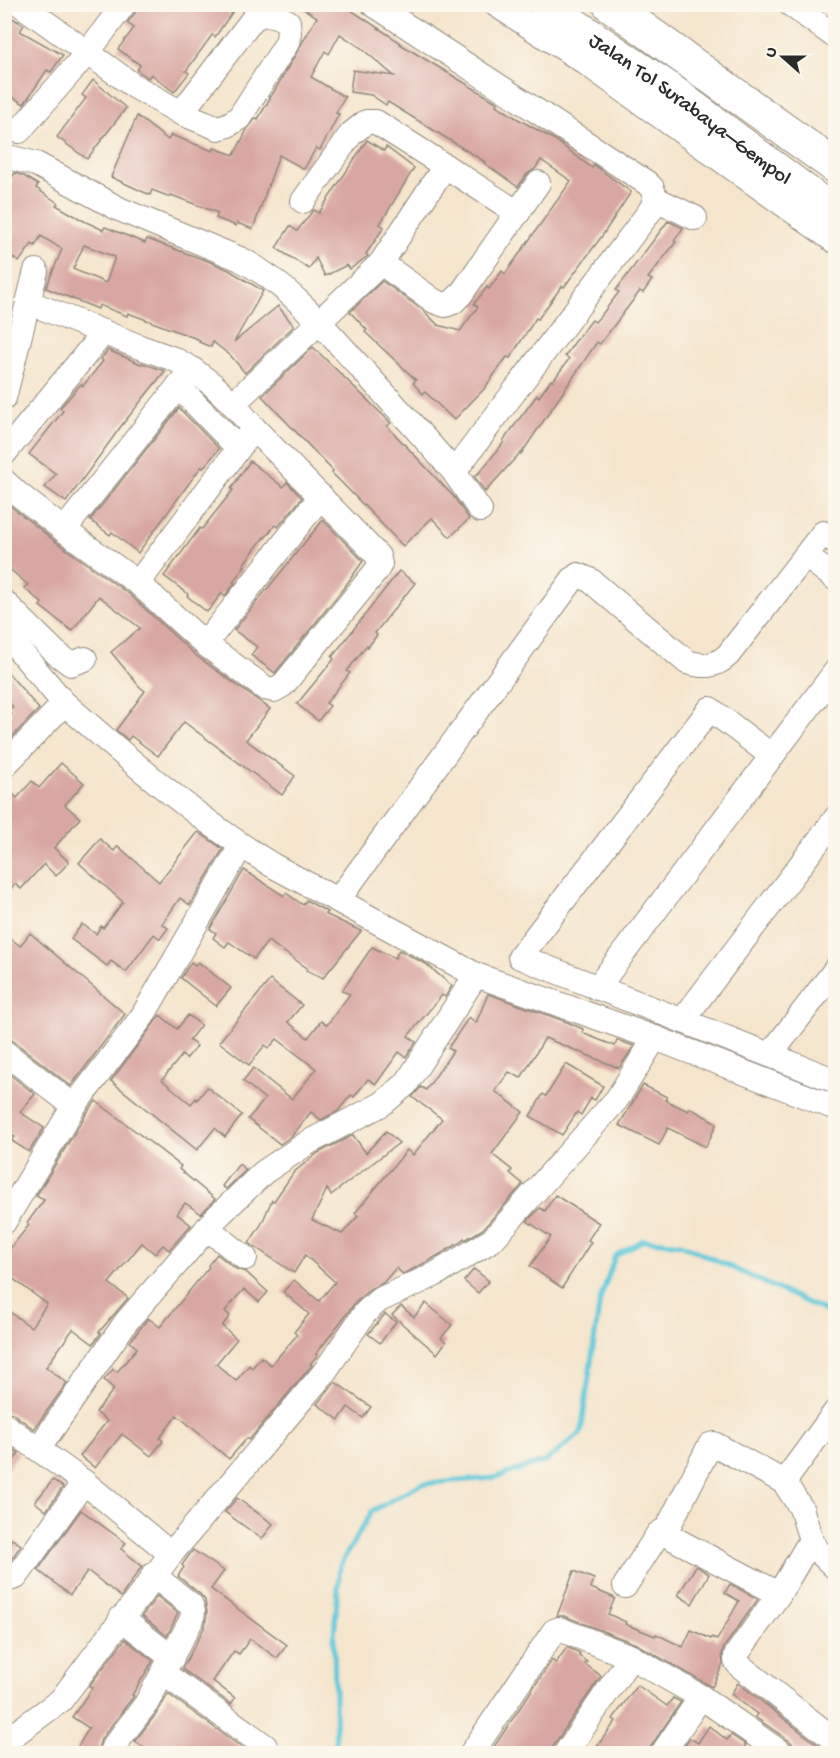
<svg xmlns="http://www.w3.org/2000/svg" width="840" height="1758" font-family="'Gochi Hand',sans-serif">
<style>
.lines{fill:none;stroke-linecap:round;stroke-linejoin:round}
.stream{stroke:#5ec8da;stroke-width:5}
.building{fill:#d9a7a3;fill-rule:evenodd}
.minor-casing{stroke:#90887c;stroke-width:26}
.highway-casing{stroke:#90887c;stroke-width:35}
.minor{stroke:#fff;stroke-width:24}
.highway{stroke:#fff;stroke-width:33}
.labels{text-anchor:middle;stroke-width:4.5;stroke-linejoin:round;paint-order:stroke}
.street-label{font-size:21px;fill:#2b2b2b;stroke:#fbf7ec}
</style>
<rect width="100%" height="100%" fill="#fbf7ec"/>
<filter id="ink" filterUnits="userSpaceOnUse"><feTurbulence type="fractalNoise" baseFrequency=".0167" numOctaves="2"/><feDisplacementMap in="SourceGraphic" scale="12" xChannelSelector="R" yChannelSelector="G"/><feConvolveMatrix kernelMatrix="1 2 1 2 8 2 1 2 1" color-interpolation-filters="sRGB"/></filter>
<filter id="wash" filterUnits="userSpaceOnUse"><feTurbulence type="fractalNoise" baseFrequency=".008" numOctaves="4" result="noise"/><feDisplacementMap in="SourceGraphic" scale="24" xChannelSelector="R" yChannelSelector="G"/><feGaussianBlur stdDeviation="1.35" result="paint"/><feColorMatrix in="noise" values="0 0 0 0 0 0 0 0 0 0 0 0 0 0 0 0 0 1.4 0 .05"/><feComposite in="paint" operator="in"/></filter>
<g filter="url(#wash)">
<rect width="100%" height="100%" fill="#f5e5cd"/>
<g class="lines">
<path class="stream" d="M336,1754L334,1635L340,1565L372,1511L421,1484L493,1478L546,1461L581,1433L600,1300L615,1256L643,1240L681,1244L836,1316"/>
</g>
<g id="blocks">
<g class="building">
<path d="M138,4H238L215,37L212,35L186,71L189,73L174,92L151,74L148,78L137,70L140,65L118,49L134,28L127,23L135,13Z"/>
<path d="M296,4H340L351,10L401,43L400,44L498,103L496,105L518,119L555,140L592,168L594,165L631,192L602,236L564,287L562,286L538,319L536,318L510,358L507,357L484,389L454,420L425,392L423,394L413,383L416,380L365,332L367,330L350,312L382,281L424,311L438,325L460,331L478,307L474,304L487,287L489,289L502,271L505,274L571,181L541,160L535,169L527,174L518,187L484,163L485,162L388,102L386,105L371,95L350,92L353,70L394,76L360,47L340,34L329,54L325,51L311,77L345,97L336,113L339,114L320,150L316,148L304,169L279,155L253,229L237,223L236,226L216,218L218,213L171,195L170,197L152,190L150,195L111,177L137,116L168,140L171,135L213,151L214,148L234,155L248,128L256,118L258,119L317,17Z"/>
<path d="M4,13L24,25L20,31L63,55L51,72L47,70L24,104L4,92Z"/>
<path d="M93,80L126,108L87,159L57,137L86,98L82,95Z"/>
<path d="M367,140L384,151L386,147L414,168L380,224L384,227L366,254L368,256L350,269L347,265L325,276L316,258L309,269L276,248L290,226L297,231L311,213L314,210L319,213Z"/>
<path d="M15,173L24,176L38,185L36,188L58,203L56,205L84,221L103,230L105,227L145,243L147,239L208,261L229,270L263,291L234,342L278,306L294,326L245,373L231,356L213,342L211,347L199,342L200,340L128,313L127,316L99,305L98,309L46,288L62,249L41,236L35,246L32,244L19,262L4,251V189ZM84,245L115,257L106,283L73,269Z"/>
<path d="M668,221L683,228L674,241L676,242L648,278L652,280L643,293L640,291L600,344L597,342L521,454L520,453L485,492L474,476L479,473L504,442L503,441L537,395L539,397L551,380L553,381L569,359L565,356L574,343L592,320L595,322L603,313L619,292L616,290Z"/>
<path d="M313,347L391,423L387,426L454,497L469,519L450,537L432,518L403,546L343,484L332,473L333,471L262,396Z"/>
<path d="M108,350L141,364L142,363L165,371L122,425L66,502L45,487L56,474L29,454L63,411L60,408L81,384L83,386L103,361L101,359Z"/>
<path d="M179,408L219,449L203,468L201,467L138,553L112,532L110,535L90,520Z"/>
<path d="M250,461L283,487L287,482L302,498L278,527L275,525L265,538L264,537L243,565L245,566L233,582L235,583L225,596L222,593L207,612L187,596L188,594L164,576L200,528L202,529L233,490L231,489Z"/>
<path d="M4,501L56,542L129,594L195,655L270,709L246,740L295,776L282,795L184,722L158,756L131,736L128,740L116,730L145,691L139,686L111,652L140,628L99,596L72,631L40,606L42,603L24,588L28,585L4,564Z"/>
<path d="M323,520L363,561L346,585L275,673L251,655L257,647L234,630Z"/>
<path d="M399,571L415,583L375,633L377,635L368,647L367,645L347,671L350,673L326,703L330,706L318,721L297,704L334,659L332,657Z"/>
<path d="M4,668L39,709L10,739L8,738L4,741V713L8,718L12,714L9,711L13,707L4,697Z"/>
<path d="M61,763L84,783L65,805L80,818L54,848L69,862L56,876L44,864L21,889L15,884L4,896V786L17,798L32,781L39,788Z"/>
<path d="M198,832L223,849L190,905L180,898L162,924L168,928L160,939L154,934L126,972L111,961L107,966L71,939L82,924L96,934L101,926L103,928L123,902L79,863L100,839L114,851L118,846L159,882Z"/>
<path d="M244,870L284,896L286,893L303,905L306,900L327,912L325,914L361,931L323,978L306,970L307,968L268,941L254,959L229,942L225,947L213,938L216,933L210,929Z"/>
<path d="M4,933L20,946L30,933L125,1014L71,1086L13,1041L4,1038Z"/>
<path d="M372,947L395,958L399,950L426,964L452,986L445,997L442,995L408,1036L416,1042L406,1057L399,1052L376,1084L368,1079L354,1097L351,1095L338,1111L321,1120L311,1112L292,1136L280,1144L248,1119L265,1099L243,1081L253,1068L292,1099L316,1069L277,1039L269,1048L265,1045L249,1065L219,1042L270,980L302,1005L288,1022L308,1038L321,1021L327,1025L350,994L342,991Z"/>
<path d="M191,962L195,965L198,962L231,988L216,1006L181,978Z"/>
<path d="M488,994L567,1022L583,1029L582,1033L615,1046L617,1040L634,1046L619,1068L545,1038L521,1078L509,1072L495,1091L523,1112L492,1154L512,1170L510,1173L522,1183V1185L483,1229L465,1240L464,1238L461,1242L427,1262L403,1274L396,1268L383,1283L370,1289L355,1303L316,1354L318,1355L310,1364L312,1365L249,1440L247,1438L229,1459L177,1415L160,1438L163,1441L151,1456L122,1434L95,1468L80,1456L107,1421L96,1412L114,1389L104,1380L113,1369L117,1372L137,1348L130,1342L148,1318L160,1327L209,1267L208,1265L217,1254L236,1269L246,1272L268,1292L259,1302L244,1289L225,1311L230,1316L222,1326L237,1339L216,1364L236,1381L249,1365L252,1368L261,1357L271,1365L297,1335L294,1332L309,1314L283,1292L294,1280L319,1301L335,1282L305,1255L294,1273L249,1243L261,1225L272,1200L274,1201L294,1172L318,1153L353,1135L366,1153L386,1131L399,1143L331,1195L327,1189L312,1220L342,1234L358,1216L355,1213L407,1150L413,1155L442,1119L412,1097L421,1087L426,1090L453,1051L448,1048L469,1017L476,1023Z"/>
<path d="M160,1015L177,1029L188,1015L201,1025L189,1040L197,1046L186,1059L182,1055L162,1080L191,1104L196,1098L197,1100L207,1087L242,1115L225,1137L215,1128L197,1150L111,1081Z"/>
<path d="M566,1064L603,1086L595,1100L591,1098L581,1115L577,1112L562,1135L530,1116L543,1094L546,1096Z"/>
<path d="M4,1070L35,1094L20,1112L44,1128L29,1152L12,1141L15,1137L4,1131Z"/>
<path d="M643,1085L667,1097L665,1100L688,1111L690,1108L717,1123L706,1147L668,1128L659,1145L619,1125Z"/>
<path d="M96,1101L181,1166L179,1169L215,1199L201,1214L185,1203L177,1214L191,1225L169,1250L163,1245L155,1254L142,1243L109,1283L128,1298L99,1332L101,1333L93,1344L73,1329L46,1367L67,1383L34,1429L12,1413L4,1411V1308L31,1327L47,1304L4,1272V1256L29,1225L27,1223L44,1200L36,1196L86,1114Z"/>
<path d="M239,1164L246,1170L226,1189L222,1186Z"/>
<path d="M555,1195L599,1223L588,1240L591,1242L562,1288L530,1266L551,1237L527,1221L540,1208L545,1211Z"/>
<path d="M474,1269L489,1281L478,1293L464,1281Z"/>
<path d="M426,1303L452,1325L441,1338L446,1342L437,1354L392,1315L401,1306L414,1317Z"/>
<path d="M385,1314L396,1322L380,1343L368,1334Z"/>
<path d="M335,1382L371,1407L363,1418L348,1407L339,1420L317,1404Z"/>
<path d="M4,1444L19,1453L4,1473Z"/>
<path d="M53,1480L63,1487L46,1511L35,1502Z"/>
<path d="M237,1498L273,1524L262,1539L225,1512Z"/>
<path d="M81,1510L126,1543L121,1549L142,1566L121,1597L88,1571L70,1595L38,1570Z"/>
<path d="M12,1539L21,1545L8,1564H4V1550Z"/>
<path d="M193,1550L224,1571L211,1589L287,1645L277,1658L250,1639L239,1654L234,1651L213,1681L235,1698L231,1704L182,1669L205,1626L207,1613L205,1600L200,1594L178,1576L184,1567L182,1565Z"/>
<path d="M696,1566L709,1574L692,1604L678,1595Z"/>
<path d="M574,1571L594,1579L591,1588L615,1598L608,1614L626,1622L625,1624L655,1636L656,1634L683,1647L691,1630L711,1639L712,1637L717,1640L739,1601L725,1593L730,1584L758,1599L724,1647L722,1655L723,1664L712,1687L636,1644L564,1616H557Z"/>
<path d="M157,1596L178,1613L167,1636L142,1616Z"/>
<path d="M125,1639L153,1661L132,1695L134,1696L101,1739L99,1746L101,1754H85L77,1748L89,1728L72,1717L92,1688L89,1686Z"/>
<path d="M567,1647L580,1653L579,1656L587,1662L585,1664L601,1676L553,1746L551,1754H489L552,1660L556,1663Z"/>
<path d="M738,1683L827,1752L830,1754H799L797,1752L791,1742L755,1717L757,1714L731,1694Z"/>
<path d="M637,1685L667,1706L673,1698L681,1702L646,1754H591L616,1721L613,1719Z"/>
<path d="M168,1694L251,1754H152L135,1741L157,1713Z"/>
<path d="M709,1726L727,1740L731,1735L746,1745L742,1750L747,1754H686L682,1750L690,1738L698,1743Z"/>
</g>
</g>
</g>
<g filter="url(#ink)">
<use href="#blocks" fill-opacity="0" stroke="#90887c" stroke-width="1.5"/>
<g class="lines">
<defs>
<g id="minor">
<path d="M20,4L134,86L181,113L218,128L228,125L239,118L287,43L289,33L288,22C274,14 267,11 253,19L181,113"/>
<path d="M495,4L583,61L836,242"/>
<path d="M790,4L836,37"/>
<path d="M19,131L88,52L124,4"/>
<path d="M12,158L36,164L119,209L240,259C288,284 323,326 359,366C391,401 423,436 454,472L650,211L656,199L652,188L647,183L373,4"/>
<path d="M445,166L518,213"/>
<path d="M656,199L695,218"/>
<path d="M381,263L434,301L445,305L453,302L461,294L538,183"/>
<path d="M178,386L238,448"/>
<path d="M4,398L36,271"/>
<path d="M233,404L381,263L445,166L376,122H366L351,134L303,201"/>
<path d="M4,454L104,332"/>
<path d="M454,472L480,510"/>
<path d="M4,481L18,494L64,530L138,583L205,644L265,688L274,690L283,685L377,570L380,564L378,556L254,428L233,404L213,385L192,369L174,359L140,347L28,302"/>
<path d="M64,530L192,369"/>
<path d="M806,556L836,579"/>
<path d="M138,583L254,428"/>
<path d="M4,602L56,653L71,664L85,659"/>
<path d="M4,632L63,702L56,712L4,766"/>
<path d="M205,644L321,496"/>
<path d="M772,756L710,709L520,957L836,1081"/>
<path d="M338,900L573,579L578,575L590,580L687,662C704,667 715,667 728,655L823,533L836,542"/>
<path d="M476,975L655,1038L836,1108"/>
<path d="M597,988L836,671"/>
<path d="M682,1021L836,818"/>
<path d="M4,1052L74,1106"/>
<path d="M770,1055L836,969"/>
<path d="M4,1222L74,1106L142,1017L241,846"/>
<path d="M207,1228L245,1258"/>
<path d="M4,1425L84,1482L171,1554L323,1374L365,1313L379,1300L434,1275L492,1240L617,1099L655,1038"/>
<path d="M39,1448L126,1322L217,1217L264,1172L309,1142L382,1104L406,1084L476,975L272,865C196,818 129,760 63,702"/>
<path d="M784,1482L836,1411"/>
<path d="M665,1533L710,1445L714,1444L784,1482L801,1508L811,1540L818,1551L836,1568"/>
<path d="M811,1540L779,1594L736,1655V1661L740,1666L836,1741"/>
<path d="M4,1578L9,1579L16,1577L84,1482"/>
<path d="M625,1586L658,1534L661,1532L779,1594"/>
<path d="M121,1618L172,1658"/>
<path d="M163,1673L265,1746"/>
<path d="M4,1742L61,1700L171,1554"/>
<path d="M113,1747L146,1704L192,1619L193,1611L191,1605L153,1575"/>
<path d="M471,1754L554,1631L559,1629L631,1657L701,1697L783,1754"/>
<path d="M565,1754L631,1657"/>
<path d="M662,1754L701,1697"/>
</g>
<g id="highway">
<path id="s1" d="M544,4L666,87L836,214"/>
<path d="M609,4L836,167"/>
</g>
</defs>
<use href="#minor" class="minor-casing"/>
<use href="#highway" class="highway-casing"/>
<use href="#minor" class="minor"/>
<use href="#highway" class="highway"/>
</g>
</g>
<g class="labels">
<g class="street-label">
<text dy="7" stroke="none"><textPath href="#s1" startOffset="180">Jalan Tol Surabaya–Gempol</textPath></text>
</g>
</g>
<rect width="840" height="1758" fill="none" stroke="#fbf7ec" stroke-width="24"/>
<g transform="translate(783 57) rotate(291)" stroke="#fbf7ec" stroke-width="4.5" paint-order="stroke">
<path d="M0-4.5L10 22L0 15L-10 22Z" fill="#2b2b2b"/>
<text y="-9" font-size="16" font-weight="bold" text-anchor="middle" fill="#2b2b2b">U</text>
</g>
</svg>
